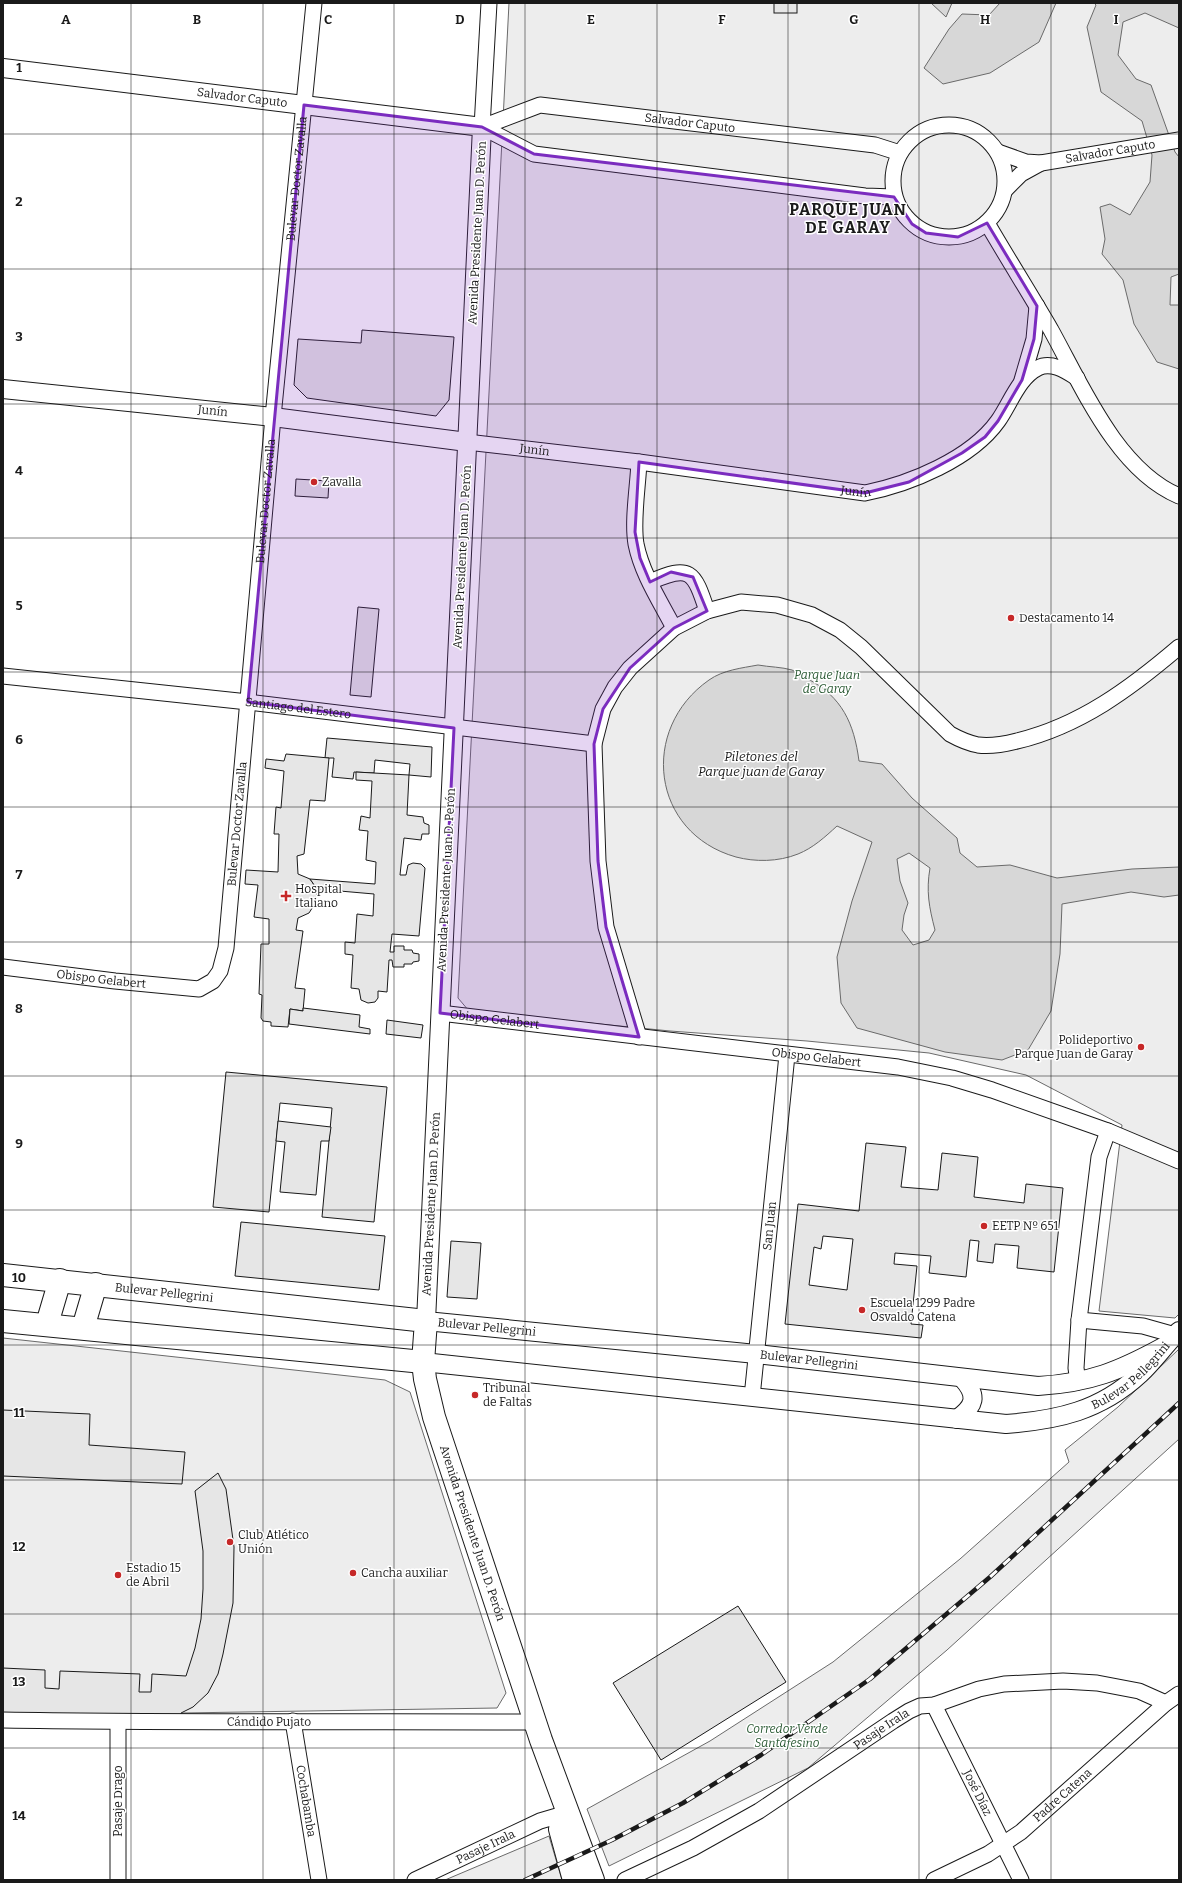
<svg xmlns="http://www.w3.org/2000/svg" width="1182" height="1883" font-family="Bitter,serif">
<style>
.built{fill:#ededed;stroke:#6a6a6a}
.water{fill:#d7d7d7;stroke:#6a6a6a;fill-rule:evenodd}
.building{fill:#e6e6e6;stroke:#1a1a1a;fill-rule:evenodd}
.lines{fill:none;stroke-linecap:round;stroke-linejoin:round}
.minor-casing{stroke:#1a1a1a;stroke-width:17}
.tertiary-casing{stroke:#1a1a1a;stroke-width:20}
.primary-casing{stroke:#1a1a1a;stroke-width:24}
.minor{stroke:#fff;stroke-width:15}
.tertiary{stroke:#fff;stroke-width:18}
.primary{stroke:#fff;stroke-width:22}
.rail-casing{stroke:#1a1a1a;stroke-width:4.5}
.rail{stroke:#fff;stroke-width:3;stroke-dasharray:9;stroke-linecap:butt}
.marked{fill:#7b2cbf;fill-opacity:0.2;stroke:#7b2cbf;stroke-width:3;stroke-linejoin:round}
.grid{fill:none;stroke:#1a1a1a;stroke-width:1;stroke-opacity:0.55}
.poi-dot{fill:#c62828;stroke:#fff;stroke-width:1.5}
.labels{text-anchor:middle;stroke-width:3;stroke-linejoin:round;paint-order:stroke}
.street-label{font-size:12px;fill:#1a1a1a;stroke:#fff}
.poi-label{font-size:12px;fill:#1a1a1a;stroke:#fff;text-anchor:start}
.park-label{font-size:12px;font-style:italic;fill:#2b5a34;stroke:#fff}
.water-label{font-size:13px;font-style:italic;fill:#1a1a1a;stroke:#fff}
.district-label{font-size:16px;font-weight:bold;letter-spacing:1px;fill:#1a1a1a;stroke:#fff}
.grid-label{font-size:13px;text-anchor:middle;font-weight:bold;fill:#1a1a1a;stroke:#fff;stroke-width:3;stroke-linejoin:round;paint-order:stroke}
</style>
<rect width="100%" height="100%" fill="#fff"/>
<g class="built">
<path d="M509,3H1179V1314L1175,1318L1099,1311L1122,1125L1026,1075L929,1053L807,1041L670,1031L469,1011L458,998Z"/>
<path d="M3,1338L385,1380L410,1392L506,1693L497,1708L182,1713L181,1716L3,1713Z"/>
<path d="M1179,1349V1439L947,1650L808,1768L609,1866L587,1809L710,1741L833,1662L960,1559L1069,1462L1065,1450L1118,1407Z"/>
<path d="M549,1836L562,1880H445Z"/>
</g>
<g class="water">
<path d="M931,3H952L946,17Z"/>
<path d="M1000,3H1056L1039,42L990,73L943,84L924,68L949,29L962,14L989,15Z"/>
<path d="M1094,3H1179V28L1145,13L1123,22L1118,55L1136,79L1151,85L1175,152L1179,157V274L1171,277L1170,305H1179V369L1157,362L1134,324L1123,280L1102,254L1105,239L1100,207L1110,204L1130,215L1150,182L1152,155L1142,121L1101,92L1087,27L1096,5Z"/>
<path d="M758,665C769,667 782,667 792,670C797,672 803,676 808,679C842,697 854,723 859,761L882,764L912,798L957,838L960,853L977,867L1010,865L1057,878L1132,869L1179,867V895L1164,897L1131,892L1062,904L1060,954L1051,1011L1028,1050L1002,1060L945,1052L857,1028L841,1003L837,957L852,901L872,842L837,826C825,837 813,848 798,854C778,862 755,862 736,857C651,833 639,729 709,680C723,670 742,668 758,665ZM909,853L930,868C926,891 929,907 935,930L929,940L913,945L902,930L904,915L908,903L900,881L897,859Z"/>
</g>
<g class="building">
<rect x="774" y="3" width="23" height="10"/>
<path d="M362,330L454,337L449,400L436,416L307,398L294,385L298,339L361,343Z"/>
<path d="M296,479L329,481L328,498L295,496Z"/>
<path d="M358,607L379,609L371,697L350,695Z"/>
<path d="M327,738L432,747L431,777L409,775L410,764L375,760L374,773L354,772L353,779L332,777L334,758H325Z"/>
<path d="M286,754L329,758L325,801L310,800L304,854L297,856L298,874L310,879L317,889L316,902L309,913L298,918L296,930L303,931L295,988L305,989L303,1011L290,1009L288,1027L271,1026V1022L263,1021L261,1018L262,995L259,994L261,944H269V919L254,917L258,885L245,884L246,870L278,872L279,834H274L276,807L281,808L284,771L265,768L266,759L284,761Z"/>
<path d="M356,772L409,775L407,815L423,817L424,823L429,825V834H422L421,840L404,838L400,875H406L408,865L413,863L421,864L425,868L419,936L392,934L390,952H394V946H404V950H412L413,953L419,954V961L413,962L412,964H404V967H393L392,960H389L387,992L378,991V998L375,1002L368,1003L361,1000L359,989L351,988L353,955L345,954V942L355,943L357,914L373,916L374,894L317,889L310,879L375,884L376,862L366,860L368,831L359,830L361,816L370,818L372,781L356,780Z"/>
<path d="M303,1008L360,1015L359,1027L370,1029V1034L289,1024L290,1009L303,1011Z"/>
<path d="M387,1020L423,1025L421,1038L386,1034Z"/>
<path d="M226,1072L387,1087L374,1222L322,1217L332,1108L280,1103L269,1212L213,1207Z"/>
<path d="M278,1121L331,1127L329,1141H321L316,1195L280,1192L285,1142L276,1141Z"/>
<path d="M866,1143L906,1147L901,1187L938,1190L942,1153L978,1157L974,1197L1024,1203L1026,1184L1063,1188L1054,1272L1017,1268L1019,1246L995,1244L993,1263L977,1261L979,1241L970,1240L966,1277L929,1273L931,1256L895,1253L894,1264L917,1266L911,1324L923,1325L921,1338L785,1324L798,1204L859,1211ZM823,1236L853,1239L847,1290L809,1285L814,1247L821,1249Z"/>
<path d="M241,1222L385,1236L379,1290L235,1276Z"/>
<path d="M451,1241L481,1243L477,1299L447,1297Z"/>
<path d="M3,1410L90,1414L89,1445L185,1452L182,1484L3,1476Z"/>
<path d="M218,1473L226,1489L234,1547L233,1603L223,1654L218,1674L208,1693L193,1707L181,1713V1716L3,1713V1668L45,1670V1688L59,1689L60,1671L140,1674L139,1692H151L152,1674L186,1676L195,1648L201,1619L203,1589V1551L195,1491Z"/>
<path d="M738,1606L786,1682L661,1760L613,1683Z"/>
</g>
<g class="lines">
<defs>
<g id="minor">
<circle cx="949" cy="181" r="56"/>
<path id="s1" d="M482,127L540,105L875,145L900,153"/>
<path d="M482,127L534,154L865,196L894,197"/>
<path d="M482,127L489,3"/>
<path id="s2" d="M998,152L1026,162L1041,163L1179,140"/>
<path d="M1005,190L1021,174L1041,163"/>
<path d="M987,223C1008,259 1030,294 1051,330C1082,386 1117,470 1179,496"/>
<path d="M1022,380L1034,339L1037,306"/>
<path id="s3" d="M467,442L639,462L865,493C910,484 971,459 998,421C1010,404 1019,377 1038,368C1051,361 1066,371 1077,378"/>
<path d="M639,462C638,486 632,521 636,544C642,574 660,601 674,628"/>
<path d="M650,582C690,564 694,571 707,611"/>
<path id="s4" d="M3,676L248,702L594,744"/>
<path id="s5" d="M3,967L115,981L199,989L213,981L220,971L226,948L273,417L314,3"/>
<path id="s6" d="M440,1013L898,1067L952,1078L992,1090L1108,1131L1179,1161"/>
<path d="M639,1037L606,927L598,861L594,744L603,709L615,687L630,668L674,628L707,611L741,602L777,605L812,615L840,630L861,647L950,734C959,739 968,743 978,745C991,747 1005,744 1017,741C1080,726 1131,688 1179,647"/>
<path d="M1079,1320L1143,1326L1175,1335"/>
<path d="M1078,1382L1076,1368L1079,1320L1099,1157L1108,1131"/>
<path id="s7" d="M752,1397L787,1055"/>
<path id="s8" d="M934,1705L1021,1880"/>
<path id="s9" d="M3,1720C180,1723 358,1721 535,1722"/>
<path id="s10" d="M293,1721L319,1880"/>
<path d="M118,1880V1722"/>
<path id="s11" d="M415,1880L540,1821L557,1816"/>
<path id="s12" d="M625,1880L693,1848L759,1811L893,1721L909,1711L920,1706L934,1705L979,1689L1004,1684L1063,1681L1097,1683L1139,1691L1166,1703"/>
<path id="s13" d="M934,1880L988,1854L1021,1832L1166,1703L1179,1694"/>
</g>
<g id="tertiary">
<path id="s14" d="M3,68L482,127L426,1321L756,1354L1038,1386C1090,1383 1119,1371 1163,1347"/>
<path id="s15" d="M3,389L273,417L467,442"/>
<path id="s16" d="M423,1362L1006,1424C1058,1420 1100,1411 1140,1374C1154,1361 1165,1345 1179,1331"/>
<path d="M957,1419C975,1406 978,1396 963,1379"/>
</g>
<g id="primary">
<path id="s17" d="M3,1275L426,1321L423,1362L425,1379L434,1417L541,1740L593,1880"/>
<path d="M3,1321L423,1362"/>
<path d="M47,1324L60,1280"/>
<path d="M83,1328L96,1284"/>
<path d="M560,1829L574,1880"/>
</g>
</defs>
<use href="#minor" class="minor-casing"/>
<use href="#tertiary" class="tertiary-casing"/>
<use href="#primary" class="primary-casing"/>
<use href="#minor" class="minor"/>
<use href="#tertiary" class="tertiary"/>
<use href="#primary" class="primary"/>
<defs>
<path id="rail" d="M525,1880L612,1840L683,1803L761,1755L870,1679L990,1577L1179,1403"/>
</defs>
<use href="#rail" class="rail-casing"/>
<use href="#rail" class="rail"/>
</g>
<path class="marked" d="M304,105L482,127L534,154L894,197L912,224L926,233L958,237L987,223L1037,306L1034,339L1022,380L998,421L985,437L962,453L909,482L865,493L639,462L635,532L640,558L650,582L671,572L693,577L707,611L674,628L630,668L603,709L594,744L598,861L606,927L639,1037L440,1013L454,728L248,702Z"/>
<path class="grid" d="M131,3V1880M263,3V1880M394,3V1880M525,3V1880M657,3V1880M788,3V1880M919,3V1880M1051,3V1880M3,134H1179M3,269H1179M3,404H1179M3,538H1179M3,672H1179M3,807H1179M3,942H1179M3,1076H1179M3,1210H1179M3,1345H1179M3,1480H1179M3,1614H1179M3,1748H1179"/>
<g class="poi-dot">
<circle cx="314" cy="482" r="4"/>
<circle cx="1011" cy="618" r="4"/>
<path d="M284 890h4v4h4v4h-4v4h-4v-4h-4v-4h4z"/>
<circle cx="1141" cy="1047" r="4"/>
<circle cx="984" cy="1226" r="4"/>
<circle cx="862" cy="1310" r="4"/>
<circle cx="475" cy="1395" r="4"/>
<circle cx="230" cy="1542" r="4"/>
<circle cx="353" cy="1573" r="4"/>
<circle cx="118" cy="1575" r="4"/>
</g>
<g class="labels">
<g class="street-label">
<text dy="4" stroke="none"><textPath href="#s14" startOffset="241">Salvador Caputo</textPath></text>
<text dy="4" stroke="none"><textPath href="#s1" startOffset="213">Salvador Caputo</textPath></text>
<text dy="4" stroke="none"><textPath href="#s2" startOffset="115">Salvador Caputo</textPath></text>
<text dy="4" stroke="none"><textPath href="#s5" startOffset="1022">Bulevar Doctor Zavalla</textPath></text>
<text transform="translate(477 233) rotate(-87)" y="4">Avenida Presidente Juan D. Perón</text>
<text dy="4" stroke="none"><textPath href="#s15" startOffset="211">Junín</textPath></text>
<text dy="4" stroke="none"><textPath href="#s3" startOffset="68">Junín</textPath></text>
<text dy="4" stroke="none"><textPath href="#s3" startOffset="392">Junín</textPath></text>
<text dy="4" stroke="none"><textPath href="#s5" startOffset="698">Bulevar Doctor Zavalla</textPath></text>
<text transform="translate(462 557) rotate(-87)" y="4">Avenida Presidente Juan D. Perón</text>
<text dy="4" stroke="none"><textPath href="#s4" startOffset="297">Santiago del Estero</textPath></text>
<text dy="4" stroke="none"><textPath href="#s5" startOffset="374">Bulevar Doctor Zavalla</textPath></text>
<text transform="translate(446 880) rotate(-87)" y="4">Avenida Presidente Juan D. Perón</text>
<text dy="4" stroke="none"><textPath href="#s5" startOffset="99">Obispo Gelabert</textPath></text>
<text dy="4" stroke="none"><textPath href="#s6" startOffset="55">Obispo Gelabert</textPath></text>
<text dy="4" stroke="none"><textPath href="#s6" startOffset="379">Obispo Gelabert</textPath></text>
<text transform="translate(431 1204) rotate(-87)" y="4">Avenida Presidente Juan D. Perón</text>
<text dy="4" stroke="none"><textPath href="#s7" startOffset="172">San Juan</textPath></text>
<text dy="4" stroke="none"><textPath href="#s17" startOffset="162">Bulevar Pellegrini</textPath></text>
<text dy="4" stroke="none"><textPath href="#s14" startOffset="1739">Bulevar Pellegrini</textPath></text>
<text dy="4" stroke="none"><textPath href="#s14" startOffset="2063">Bulevar Pellegrini</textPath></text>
<text dy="4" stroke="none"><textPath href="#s16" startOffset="724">Bulevar Pellegrini</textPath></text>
<text dy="4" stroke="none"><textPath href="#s17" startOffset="645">Avenida Presidente Juan D. Perón</textPath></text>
<text dy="4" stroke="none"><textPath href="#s9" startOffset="266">Cándido Pujato</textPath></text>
<text dy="4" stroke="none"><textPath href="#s12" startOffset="298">Pasaje Irala</textPath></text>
<text dy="4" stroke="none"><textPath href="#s8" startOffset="98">José Díaz</textPath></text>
<text dy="4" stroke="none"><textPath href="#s13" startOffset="155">Padre Catena</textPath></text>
<text dy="4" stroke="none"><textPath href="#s10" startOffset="81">Cochabamba</textPath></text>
<text transform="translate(118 1801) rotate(-90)" y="4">Pasaje Drago</text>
<text dy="4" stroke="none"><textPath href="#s11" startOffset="78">Pasaje Irala</textPath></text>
</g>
<g class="poi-label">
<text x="322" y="486">Zavalla</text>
<text x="1019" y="622">Destacamento 14</text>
<text x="295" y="893">Hospital<tspan x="295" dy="14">Italiano</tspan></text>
<text x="1133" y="1044" text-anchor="end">Polideportivo<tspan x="1133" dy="14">Parque Juan de Garay</tspan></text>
<text x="992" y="1230">EETP Nº 651</text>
<text x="870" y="1307">Escuela 1299 Padre<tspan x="870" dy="14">Osvaldo Catena</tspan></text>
<text x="483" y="1392">Tribunal<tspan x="483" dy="14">de Faltas</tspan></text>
<text x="238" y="1539">Club Atlético<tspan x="238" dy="14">Unión</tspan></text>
<text x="126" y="1572">Estadio 15<tspan x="126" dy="14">de Abril</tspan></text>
<text x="361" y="1577">Cancha auxiliar</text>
</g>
<g class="park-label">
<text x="827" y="679">Parque Juan<tspan x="827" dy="14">de Garay</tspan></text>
<text x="787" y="1733">Corredor Verde<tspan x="787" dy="14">Santafesino</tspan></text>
</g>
<g class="water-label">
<text x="761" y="761">Piletones del<tspan x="761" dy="15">Parque juan de Garay</tspan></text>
</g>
<g class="district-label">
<text x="848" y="215">PARQUE JUAN<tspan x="848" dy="18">DE GARAY</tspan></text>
</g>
</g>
<g class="grid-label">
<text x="66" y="24">A</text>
<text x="197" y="24">B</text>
<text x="328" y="24">C</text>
<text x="460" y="24">D</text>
<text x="591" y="24">E</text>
<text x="722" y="24">F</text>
<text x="854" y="24">G</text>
<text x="985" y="24">H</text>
<text x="1116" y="24">I</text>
<text x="19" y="72">1</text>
<text x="19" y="206">2</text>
<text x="19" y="341">3</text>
<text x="19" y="475">4</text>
<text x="19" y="610">5</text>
<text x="19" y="744">6</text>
<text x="19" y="879">7</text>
<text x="19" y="1013">8</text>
<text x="19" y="1148">9</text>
<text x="19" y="1282">10</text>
<text x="19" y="1417">11</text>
<text x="19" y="1551">12</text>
<text x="19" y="1686">13</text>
<text x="19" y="1820">14</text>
</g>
<rect width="1182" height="1883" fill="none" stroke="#1a1a1a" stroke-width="8"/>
</svg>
